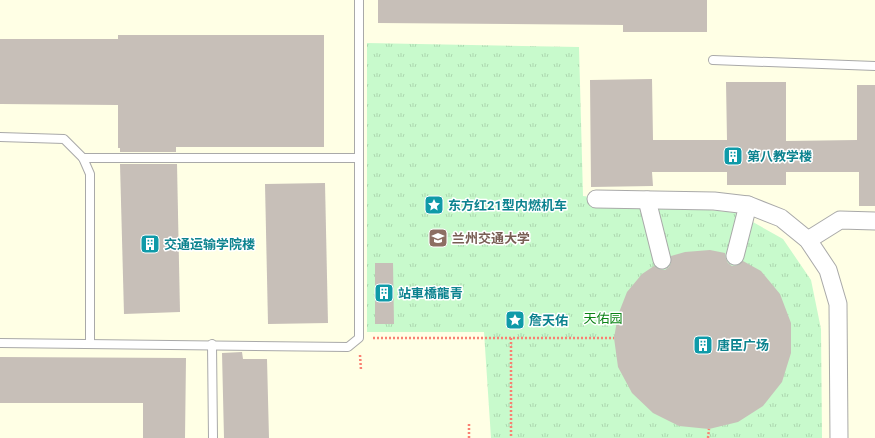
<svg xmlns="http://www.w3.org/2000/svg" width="875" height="438" font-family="Roboto,'Noto Sans SC',sans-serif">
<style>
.education{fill:#ffffe5}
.park{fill:url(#park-tufts)}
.building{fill:#c7bfb8}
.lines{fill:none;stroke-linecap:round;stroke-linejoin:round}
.lane-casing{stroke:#a9a9a9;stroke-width:10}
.street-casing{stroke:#a9a9a9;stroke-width:19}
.path{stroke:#fa8072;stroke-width:2.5;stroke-dasharray:2 2;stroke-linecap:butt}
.lane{stroke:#fff;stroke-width:8}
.street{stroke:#fff;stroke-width:17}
.labels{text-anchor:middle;stroke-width:3;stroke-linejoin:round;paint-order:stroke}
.culture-label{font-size:13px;font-weight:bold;fill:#0d838f;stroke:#fff;text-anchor:start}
.education-label{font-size:13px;font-weight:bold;fill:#785e54;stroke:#fff;text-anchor:start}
.park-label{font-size:13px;fill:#0c8416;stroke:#fff}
</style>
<defs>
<pattern id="park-tufts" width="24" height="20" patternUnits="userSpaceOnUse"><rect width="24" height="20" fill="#c8facc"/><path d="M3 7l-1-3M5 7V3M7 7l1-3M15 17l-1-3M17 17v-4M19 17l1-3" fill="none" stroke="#acd6af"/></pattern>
</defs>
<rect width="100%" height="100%" fill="#f2efe9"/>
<rect class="education" x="0" y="0" width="875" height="438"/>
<path class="park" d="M367,43L579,47L583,196L737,213L783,239L811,280L821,329L822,438H491L484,332H367Z"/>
<g class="building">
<path d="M378,0H707V32H623V25L378,23Z"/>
<path d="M118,35H324V147H176V152H120V148H118V105L0,104V39H118Z"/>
<path d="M652,79L653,140H727L726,82H786V141L857,140V85H875V206H859V172H786V185H727V172H652L653,186L591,187L590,80Z"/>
<path d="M120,164H177L180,312L124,314Z"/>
<path d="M325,183L328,323L268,324L265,184Z"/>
<path d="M710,250L725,253L726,259L728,263L732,266L738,265L743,261L761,271L780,294L791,323V353L782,382L763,406L738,422L709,429L679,426L653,413L632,393L618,367L614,338L618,315L627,292L642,274L654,266L659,269L665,270L669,267L671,263V256L685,252Z"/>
<path d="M375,263H393L394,324H375Z"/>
<path d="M242,352L243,359H267L269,438H224L222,353Z"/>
<path d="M0,357L186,358L185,438H143V403H0Z"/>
</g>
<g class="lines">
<defs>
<g id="lane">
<path d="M713,60L875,66"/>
<path d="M0,137L64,139L83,158L90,174V343"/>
<path d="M83,158H359"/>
<path d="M0,343L348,347L359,338V0"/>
<path d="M212,344L213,438"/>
</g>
<g id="street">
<path d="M596,199L714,201L748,205L781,218L808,240L828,270L838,304L839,438"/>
<path d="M647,200L662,260"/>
<path d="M808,240L840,220L875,221"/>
<path d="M735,256L748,205"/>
</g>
</defs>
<use href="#lane" class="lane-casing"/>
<use href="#street" class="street-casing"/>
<g class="path">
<path d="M373,338H614"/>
<path d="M511,338V438"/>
<path d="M360,355L361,370"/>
<path d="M469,424V438"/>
<path d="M708,438L709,429"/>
</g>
<use href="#lane" class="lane"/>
<use href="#street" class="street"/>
</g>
<defs>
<symbol id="building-square" viewBox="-11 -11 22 22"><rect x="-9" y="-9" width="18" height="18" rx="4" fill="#0f9aa8" stroke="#fff"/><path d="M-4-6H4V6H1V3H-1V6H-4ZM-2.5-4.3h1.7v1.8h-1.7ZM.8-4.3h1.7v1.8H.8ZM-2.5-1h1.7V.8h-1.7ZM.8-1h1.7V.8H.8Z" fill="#fff"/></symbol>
<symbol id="sight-square" viewBox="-11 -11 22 22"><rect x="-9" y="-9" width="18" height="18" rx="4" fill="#0f9aa8" stroke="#fff"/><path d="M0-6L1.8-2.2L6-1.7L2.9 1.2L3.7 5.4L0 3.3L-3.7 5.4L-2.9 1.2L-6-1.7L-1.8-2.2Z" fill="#fff"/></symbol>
<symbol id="university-square" viewBox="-11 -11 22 22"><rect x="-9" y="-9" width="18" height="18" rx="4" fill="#8d6e63" stroke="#fff"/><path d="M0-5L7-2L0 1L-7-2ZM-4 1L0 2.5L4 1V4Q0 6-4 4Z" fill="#fff"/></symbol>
</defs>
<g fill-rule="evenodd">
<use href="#building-square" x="722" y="145" width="22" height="22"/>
<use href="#sight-square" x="423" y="194" width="22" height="22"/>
<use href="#university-square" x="427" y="227" width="22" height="22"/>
<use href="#building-square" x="139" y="233" width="22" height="22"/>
<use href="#building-square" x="373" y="282" width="22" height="22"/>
<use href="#sight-square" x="504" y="309" width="22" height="22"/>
<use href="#building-square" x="692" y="334" width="22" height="22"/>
</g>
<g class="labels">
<g class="culture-label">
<text x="747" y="161">第八教学楼</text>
<text x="448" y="210">东方红21型内燃机车</text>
<text x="164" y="249">交通运输学院楼</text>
<text x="398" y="298">站車橋龍青</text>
<text x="529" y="325">詹天佑</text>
<text x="717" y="350">唐臣广场</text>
</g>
<g class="education-label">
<text x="452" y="243">兰州交通大学</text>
</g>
<g class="park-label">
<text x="603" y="323">天佑园</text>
</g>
</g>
</svg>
